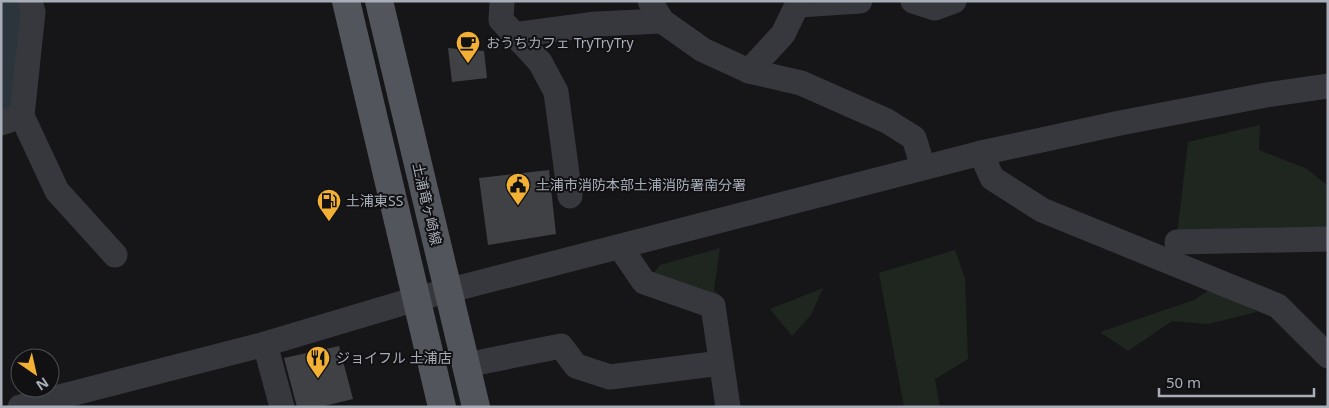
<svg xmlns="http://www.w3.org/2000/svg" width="1329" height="408" font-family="'Noto Sans','Noto Sans JP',sans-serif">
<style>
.green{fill:#1e261f}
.water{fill:#2c353c}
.building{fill:#404145}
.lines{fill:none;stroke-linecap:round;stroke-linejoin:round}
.minor{stroke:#37383d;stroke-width:25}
.major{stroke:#53555c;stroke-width:28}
.labels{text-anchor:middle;stroke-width:4;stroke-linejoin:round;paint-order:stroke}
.poi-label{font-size:14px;fill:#a8adb8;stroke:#111113;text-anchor:start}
.street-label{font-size:14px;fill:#a8adb8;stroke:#111113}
</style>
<rect width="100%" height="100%" fill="#161618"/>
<g class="green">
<path d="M1260,125L1259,150L1307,169L1328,186V232L1177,235L1188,142Z"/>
<path d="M720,248L714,290L726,301L651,277L660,265Z"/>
<path d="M955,250L965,278L968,359L935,379L940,407H904L879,273Z"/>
<path d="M1214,287L1257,312L1208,324L1172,321L1128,351L1100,332L1194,300Z"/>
<path d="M823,288L811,315L792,336L770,309Z"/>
</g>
<path class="water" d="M1,1H22L17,112L1,117Z"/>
<g class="building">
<path d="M448,48L484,51L487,78L452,82Z"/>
<path d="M549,170L556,234L488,245L479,178Z"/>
<path d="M339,346L353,399L320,407H297L284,358Z"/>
</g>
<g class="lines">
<g class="minor">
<path d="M30,1L33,12L22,116L57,191L115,255"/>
<path d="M502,1L501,20L540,62L556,92L570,196"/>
<path d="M650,1L662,21L703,50L749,71L801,83L887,121L914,138L923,167"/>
<path d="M913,1L935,8L954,1"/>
<path d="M799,5L860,1"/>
<path d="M513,35L596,24L662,21"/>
<path d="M749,71L783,34L799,1"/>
<path d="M1,123L22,116"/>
<path d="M981,153L992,178L1042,210L1278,306L1328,356"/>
<path d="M1177,242L1328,239"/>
<path d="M620,247L644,282L713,306L728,407"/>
<path d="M265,344L282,407"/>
<path d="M466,365L561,346L576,366L610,377L721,363"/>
<path d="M20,407L265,344L416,299L981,153L1120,123L1266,95L1328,86"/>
</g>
<g class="major">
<path d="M346,1L442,407"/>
<path d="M379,1L476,407"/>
</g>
</g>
<defs>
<symbol id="cafe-pin" viewBox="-11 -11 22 30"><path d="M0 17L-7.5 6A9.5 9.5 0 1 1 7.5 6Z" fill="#f2b134" stroke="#111113"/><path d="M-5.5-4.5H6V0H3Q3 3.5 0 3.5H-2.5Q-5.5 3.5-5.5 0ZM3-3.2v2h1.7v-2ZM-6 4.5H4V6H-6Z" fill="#111"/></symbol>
<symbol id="civic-pin" viewBox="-11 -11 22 30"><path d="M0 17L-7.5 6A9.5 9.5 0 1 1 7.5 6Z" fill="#f2b134" stroke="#111113"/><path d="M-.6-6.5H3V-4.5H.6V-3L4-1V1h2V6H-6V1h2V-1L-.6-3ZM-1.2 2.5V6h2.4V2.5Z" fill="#111"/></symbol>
<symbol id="fuel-pin" viewBox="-11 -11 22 30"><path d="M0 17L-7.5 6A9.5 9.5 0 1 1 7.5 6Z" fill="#f2b134" stroke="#111113"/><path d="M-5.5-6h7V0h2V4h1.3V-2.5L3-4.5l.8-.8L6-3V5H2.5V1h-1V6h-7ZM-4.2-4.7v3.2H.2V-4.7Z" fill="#111"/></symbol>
<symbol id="restaurant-pin" viewBox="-11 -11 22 30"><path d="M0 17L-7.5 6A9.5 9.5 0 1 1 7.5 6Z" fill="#f2b134" stroke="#111113"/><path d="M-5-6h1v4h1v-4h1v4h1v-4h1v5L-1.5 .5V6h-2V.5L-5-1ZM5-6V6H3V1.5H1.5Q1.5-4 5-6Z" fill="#111"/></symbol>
</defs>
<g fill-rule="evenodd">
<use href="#cafe-pin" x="454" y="29" width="28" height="38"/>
<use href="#civic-pin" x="504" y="171" width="28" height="38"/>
<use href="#fuel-pin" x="315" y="187" width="28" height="38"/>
<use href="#restaurant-pin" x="304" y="344" width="28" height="38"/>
</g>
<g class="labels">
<g class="poi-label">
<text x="486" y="48">おうちカフェ TryTryTry</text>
<text x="536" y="190">土浦市消防本部土浦消防署南分署</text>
<text x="346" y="206">土浦東SS</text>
<text x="336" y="363">ジョイフル 土浦店</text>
</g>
<g class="street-label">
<text transform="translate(427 204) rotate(77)" y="5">土浦竜ヶ崎線</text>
</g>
</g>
<rect width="1329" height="408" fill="none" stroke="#a8adb8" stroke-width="5"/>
<g transform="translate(35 373) rotate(146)"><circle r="24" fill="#111113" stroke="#4d4f55"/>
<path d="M0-4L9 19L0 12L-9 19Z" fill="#f2b134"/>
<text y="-8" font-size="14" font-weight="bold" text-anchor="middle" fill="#a8adb8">N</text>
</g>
<path d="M1159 388v8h155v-8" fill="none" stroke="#a8adb8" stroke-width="2.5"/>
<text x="1166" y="388" font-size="15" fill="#a8adb8" stroke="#111113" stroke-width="4" paint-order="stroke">50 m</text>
</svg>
